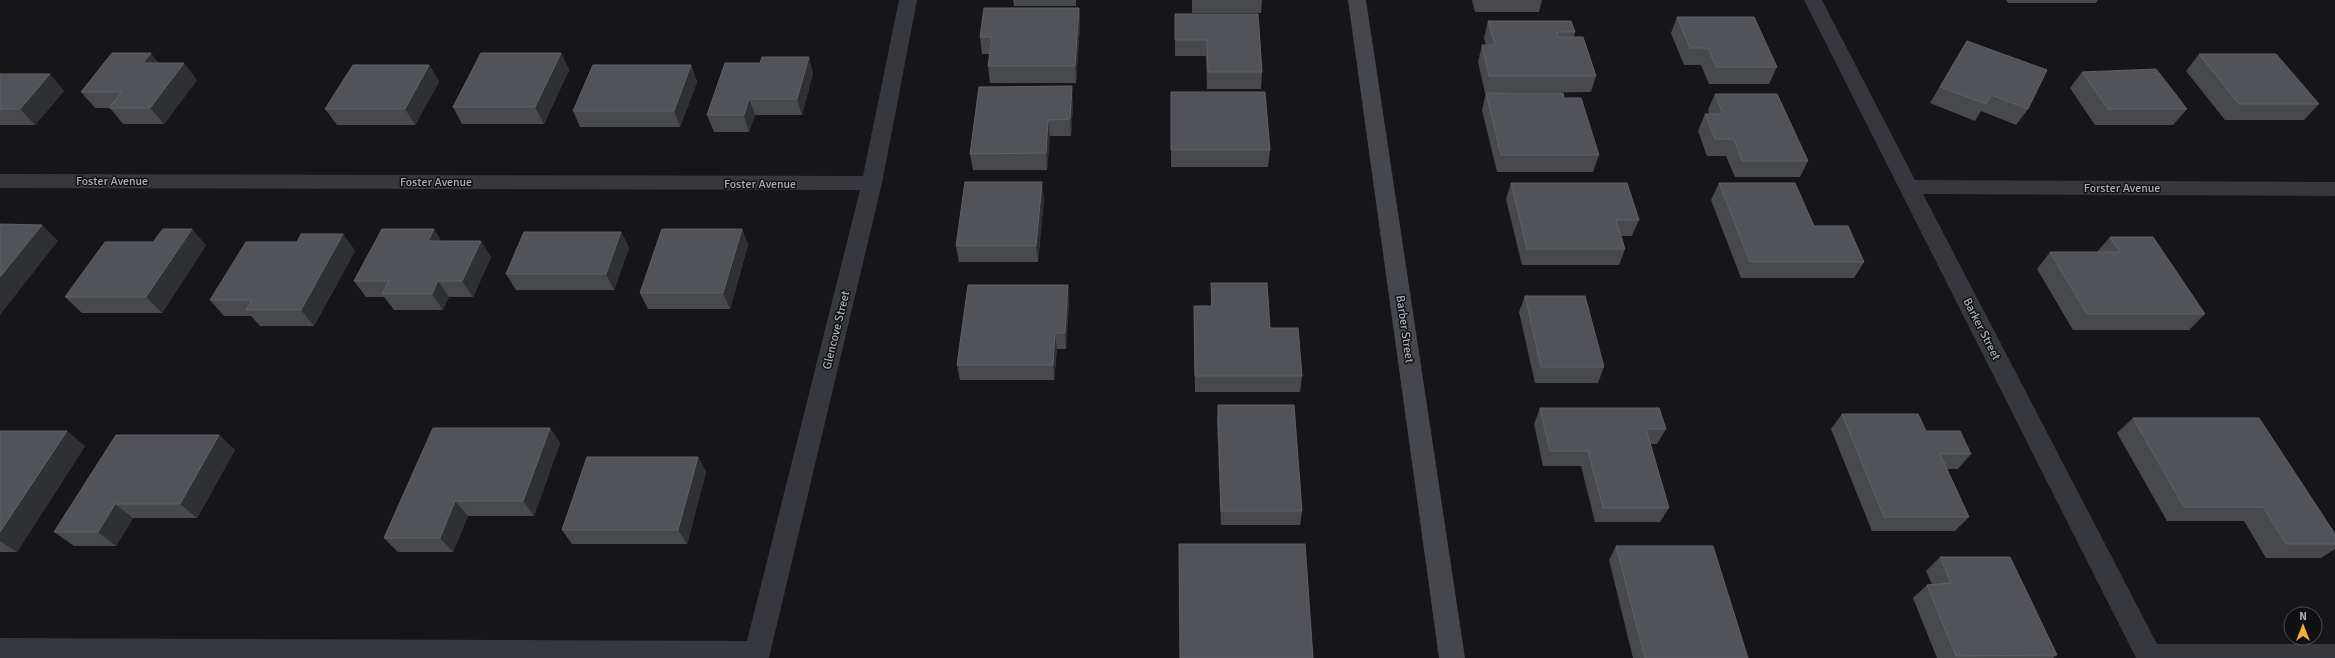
<svg xmlns="http://www.w3.org/2000/svg" width="2335" height="658" font-family="Signika,sans-serif">
<style>
.lines{fill:none;stroke-linecap:round;stroke-linejoin:round}
.street{fill:#37383d;fill-rule:evenodd}
.secondary{fill:#45474d;fill-rule:evenodd}
.wall{fill:#47494d}
.shaded-wall{fill:#2f3033}
.building{fill:#525359;stroke:#5f6168}
.labels{text-anchor:middle;stroke-width:3;stroke-linejoin:round;paint-order:stroke}
.street-label{font-size:12px;fill:#a8adb8;stroke:#111113}
</style>
<rect width="100%" height="100%" fill="#161618"/>
<g class="lines">
<g class="street">
<path d="M899,0H917L882,183L769,658H0V638L747,641L860,190L0,188V174L863,176Z"/>
<path d="M1804,0H1822L1915,180L2335,182V196L1923,194L2157,644H2335V658H2136Z"/>
</g>
<path class="secondary" d="M1348,0H1366L1465,658H1439Z"/>
</g>
<g class="wall">
<path d="M1013,0H1076V6H1014Z"/>
<path d="M1192,0H1262L1261,13H1192Z"/>
<path d="M1472,0H1542L1539,12H1475Z"/>
<path d="M2006,0H2098L2096,3H2008Z"/>
<path d="M1079,8L1080,24L1076,83H990L988,66L990,54H982L980,37Z"/>
<path d="M1175,14L1262,72L1261,89H1207L1206,56H1175Z"/>
<path d="M1677,17L1777,67L1769,84H1709L1701,65H1684L1671,33Z"/>
<path d="M1488,21L1575,32L1574,37L1596,76L1591,92L1485,93L1478,62L1482,45H1486L1484,38Z"/>
<path d="M1967,41L2028,109L2016,125L1981,111L1975,121L1930,103Z"/>
<path d="M561,53L569,70L544,124H462L453,107Z"/>
<path d="M2199,54L2319,104L2304,120H2225L2186,71Z"/>
<path d="M159,63L197,80L164,124H123L110,108H95L81,92Z"/>
<path d="M429,65L439,82L415,125H337L325,109Z"/>
<path d="M691,65L697,82L680,127H580L573,111Z"/>
<path d="M2082,72L2187,109L2173,125H2095L2070,88Z"/>
<path d="M813,73L802,115H755L749,132H714L707,115Z"/>
<path d="M0,74L64,91L35,125H0Z"/>
<path d="M1171,92L1270,150L1268,167H1171Z"/>
<path d="M1486,93L1564,98L1599,155L1593,172H1497L1482,110Z"/>
<path d="M1715,94L1808,161L1800,177H1735L1726,156H1707L1698,131L1705,114H1709L1708,110Z"/>
<path d="M1073,103L1071,136H1050L1047,170H973L970,154Z"/>
<path d="M1511,183L1639,220L1632,236H1621L1625,249L1619,265H1522L1506,199Z"/>
<path d="M1719,183L1814,226L1864,262L1854,278H1741L1711,200Z"/>
<path d="M1044,198L1038,262H959L956,246Z"/>
<path d="M742,229L748,245L730,309H648L640,293Z"/>
<path d="M621,232L629,248L614,290H516L506,274Z"/>
<path d="M343,234L355,251L314,326H260L251,316H224L210,300L297,242Z"/>
<path d="M2110,237L2205,314L2189,330H2073L2037,269L2050,252H2097Z"/>
<path d="M442,241L491,257L473,297H449L443,310H394L384,297H366L354,281Z"/>
<path d="M206,245L162,313H82L65,297Z"/>
<path d="M1211,283L1270,328L1302,376L1300,392H1195L1194,322V306H1211Z"/>
<path d="M1525,296L1604,367L1598,383H1535L1519,312Z"/>
<path d="M1069,301L1066,349H1057L1054,380H960L957,365Z"/>
<path d="M1218,405L1302,511L1300,525H1221L1217,421Z"/>
<path d="M1540,408L1666,429L1657,444H1650L1669,508L1660,522H1595L1581,466H1543L1534,424Z"/>
<path d="M1842,414L1926,431L1971,454L1958,469H1947L1969,517L1955,531H1872L1831,429Z"/>
<path d="M2133,418L2335,534V549L2321,558H2266L2244,521H2167L2117,433Z"/>
<path d="M550,428L560,443L534,516H468L453,552H398L384,538Z"/>
<path d="M0,431L85,446L17,552H0Z"/>
<path d="M219,435L235,450L197,518H133L116,546H74L54,532Z"/>
<path d="M698,457L706,472L687,544H572L562,530Z"/>
<path d="M1616,546L1748,658H1633L1609,560Z"/>
<path d="M1940,557L2057,655L2053,658H1937L1913,598L1927,585L1932,584L1926,571Z"/>
</g>
<g class="shaded-wall">
<path d="M1079,8L1080,24L1076,83L1075,66Z"/>
<path d="M151,53L164,70L143,63Z"/>
<path d="M561,53L569,70L544,124L535,107Z"/>
<path d="M809,57L813,73L802,115L797,99Z"/>
<path d="M184,63L197,80L164,124L150,108Z"/>
<path d="M429,65L439,82L415,125L405,109Z"/>
<path d="M691,65L697,82L680,127L674,111Z"/>
<path d="M50,74L64,91L35,125L20,109Z"/>
<path d="M1072,86L1073,103L1071,136L1070,119Z"/>
<path d="M749,99L755,115L749,132L744,115Z"/>
<path d="M1048,120L1050,136L1047,170L1046,153Z"/>
<path d="M1042,182L1044,198L1038,262L1036,246Z"/>
<path d="M42,225L58,241L0,315V277Z"/>
<path d="M192,229L206,245L162,313L146,297Z"/>
<path d="M434,229L444,245L428,241Z"/>
<path d="M742,229L748,245L730,309L723,293Z"/>
<path d="M621,232L629,248L614,290L606,274Z"/>
<path d="M343,234L355,251L314,326L301,310Z"/>
<path d="M481,241L491,257L473,297L462,281Z"/>
<path d="M438,281L449,297L443,310L432,294Z"/>
<path d="M1068,285L1069,301L1066,349L1065,333Z"/>
<path d="M1055,333L1057,349L1054,380L1053,365Z"/>
<path d="M550,428L560,443L534,516L523,501Z"/>
<path d="M67,431L85,446L17,552L0,541V532Z"/>
<path d="M219,435L235,450L197,518L180,504Z"/>
<path d="M698,457L706,472L687,544L678,530Z"/>
<path d="M455,501L468,516L453,552L440,538Z"/>
<path d="M115,504L133,518L116,546L98,532Z"/>
</g>
<g class="building">
<path d="M984,8H1079L1075,66H988L992,37H980Z"/>
<path d="M1175,14H1258L1262,72H1208L1207,40H1175Z"/>
<path d="M1677,17H1754L1777,67H1716L1708,48H1690Z"/>
<path d="M1488,21H1571L1575,32H1557L1558,37H1583L1596,76H1489L1482,45H1495Z"/>
<path d="M1967,41L2047,70L2028,109L1991,95L1986,104L1940,87Z"/>
<path d="M112,53H151L143,63H184L150,108H109L122,92H81Z"/>
<path d="M481,53H561L535,107H453Z"/>
<path d="M2199,54H2276L2319,104H2239Z"/>
<path d="M762,57H809L797,99H749L744,115H707L725,63H760Z"/>
<path d="M353,65H429L405,109H325Z"/>
<path d="M593,65H691L674,111H573Z"/>
<path d="M2156,69L2187,109H2108L2082,72Z"/>
<path d="M0,74H50L20,109H0Z"/>
<path d="M1072,86L1070,119L1048,120L1046,153L970,154L979,87Z"/>
<path d="M1171,92H1265L1270,150H1171Z"/>
<path d="M1486,93H1563L1564,98H1581L1599,155H1501Z"/>
<path d="M1715,94H1777L1808,161H1742L1734,139H1715L1705,114H1723Z"/>
<path d="M965,182H1042L1036,246H956Z"/>
<path d="M1511,183H1627L1639,220H1616L1625,249H1527Z"/>
<path d="M1719,183H1795L1814,226H1848L1864,262H1750Z"/>
<path d="M0,224L42,225L0,277Z"/>
<path d="M163,229H192L146,297H65L105,242H153Z"/>
<path d="M382,229H434L428,241H481L462,281H438L432,294H382L389,281H354Z"/>
<path d="M662,229H742L723,293H640Z"/>
<path d="M524,232H621L606,274H506Z"/>
<path d="M301,234H343L301,310H246L252,300H210L246,242H297Z"/>
<path d="M2110,237H2153L2205,314H2087L2050,252H2120Z"/>
<path d="M1211,283H1267L1270,328H1298L1302,376H1195L1194,306H1212Z"/>
<path d="M968,285H1068L1065,333H1055L1053,365H957Z"/>
<path d="M1525,296H1585L1604,367H1541Z"/>
<path d="M1218,405H1294L1302,511H1221Z"/>
<path d="M1540,408H1659L1666,429H1646L1669,508H1603L1588,451H1550Z"/>
<path d="M1842,414H1918L1926,431H1960L1971,454H1940L1969,517H1884Z"/>
<path d="M2133,418H2259L2335,534V544H2286L2263,507H2184Z"/>
<path d="M433,428H550L523,501H455L440,538H384Z"/>
<path d="M0,431H67L0,532Z"/>
<path d="M116,435H219L180,504H115L98,532H54Z"/>
<path d="M587,457H698L678,530H562Z"/>
<path d="M1179,544H1305L1313,658H1180Z"/>
<path d="M1616,546H1713L1748,658H1645Z"/>
<path d="M1940,557H2010L2057,655L1956,656L1927,585L1951,583Z"/>
</g>
<g class="labels">
<g class="street-label">
<text x="112" y="185">Foster Avenue</text>
<text x="436" y="186">Foster Avenue</text>
<text x="760" y="188">Foster Avenue</text>
<text x="2122" y="192">Forster Avenue</text>
<text transform="translate(1405 329) rotate(82)" y="4">Barber Street</text>
<text transform="translate(1982 329) rotate(63)" y="4">Barker Street</text>
<text transform="translate(836 330) rotate(-76)" y="4">Glencove Street</text>
</g>
</g>
<g transform="translate(2303 626)"><circle r="19" fill="#111113" stroke="#4d4f55"/>
<path d="M0-3L7 15L0 10L-7 15Z" fill="#f2b134"/>
<text y="-6" font-size="11" font-weight="bold" text-anchor="middle" fill="#a8adb8">N</text>
</g>
</svg>
